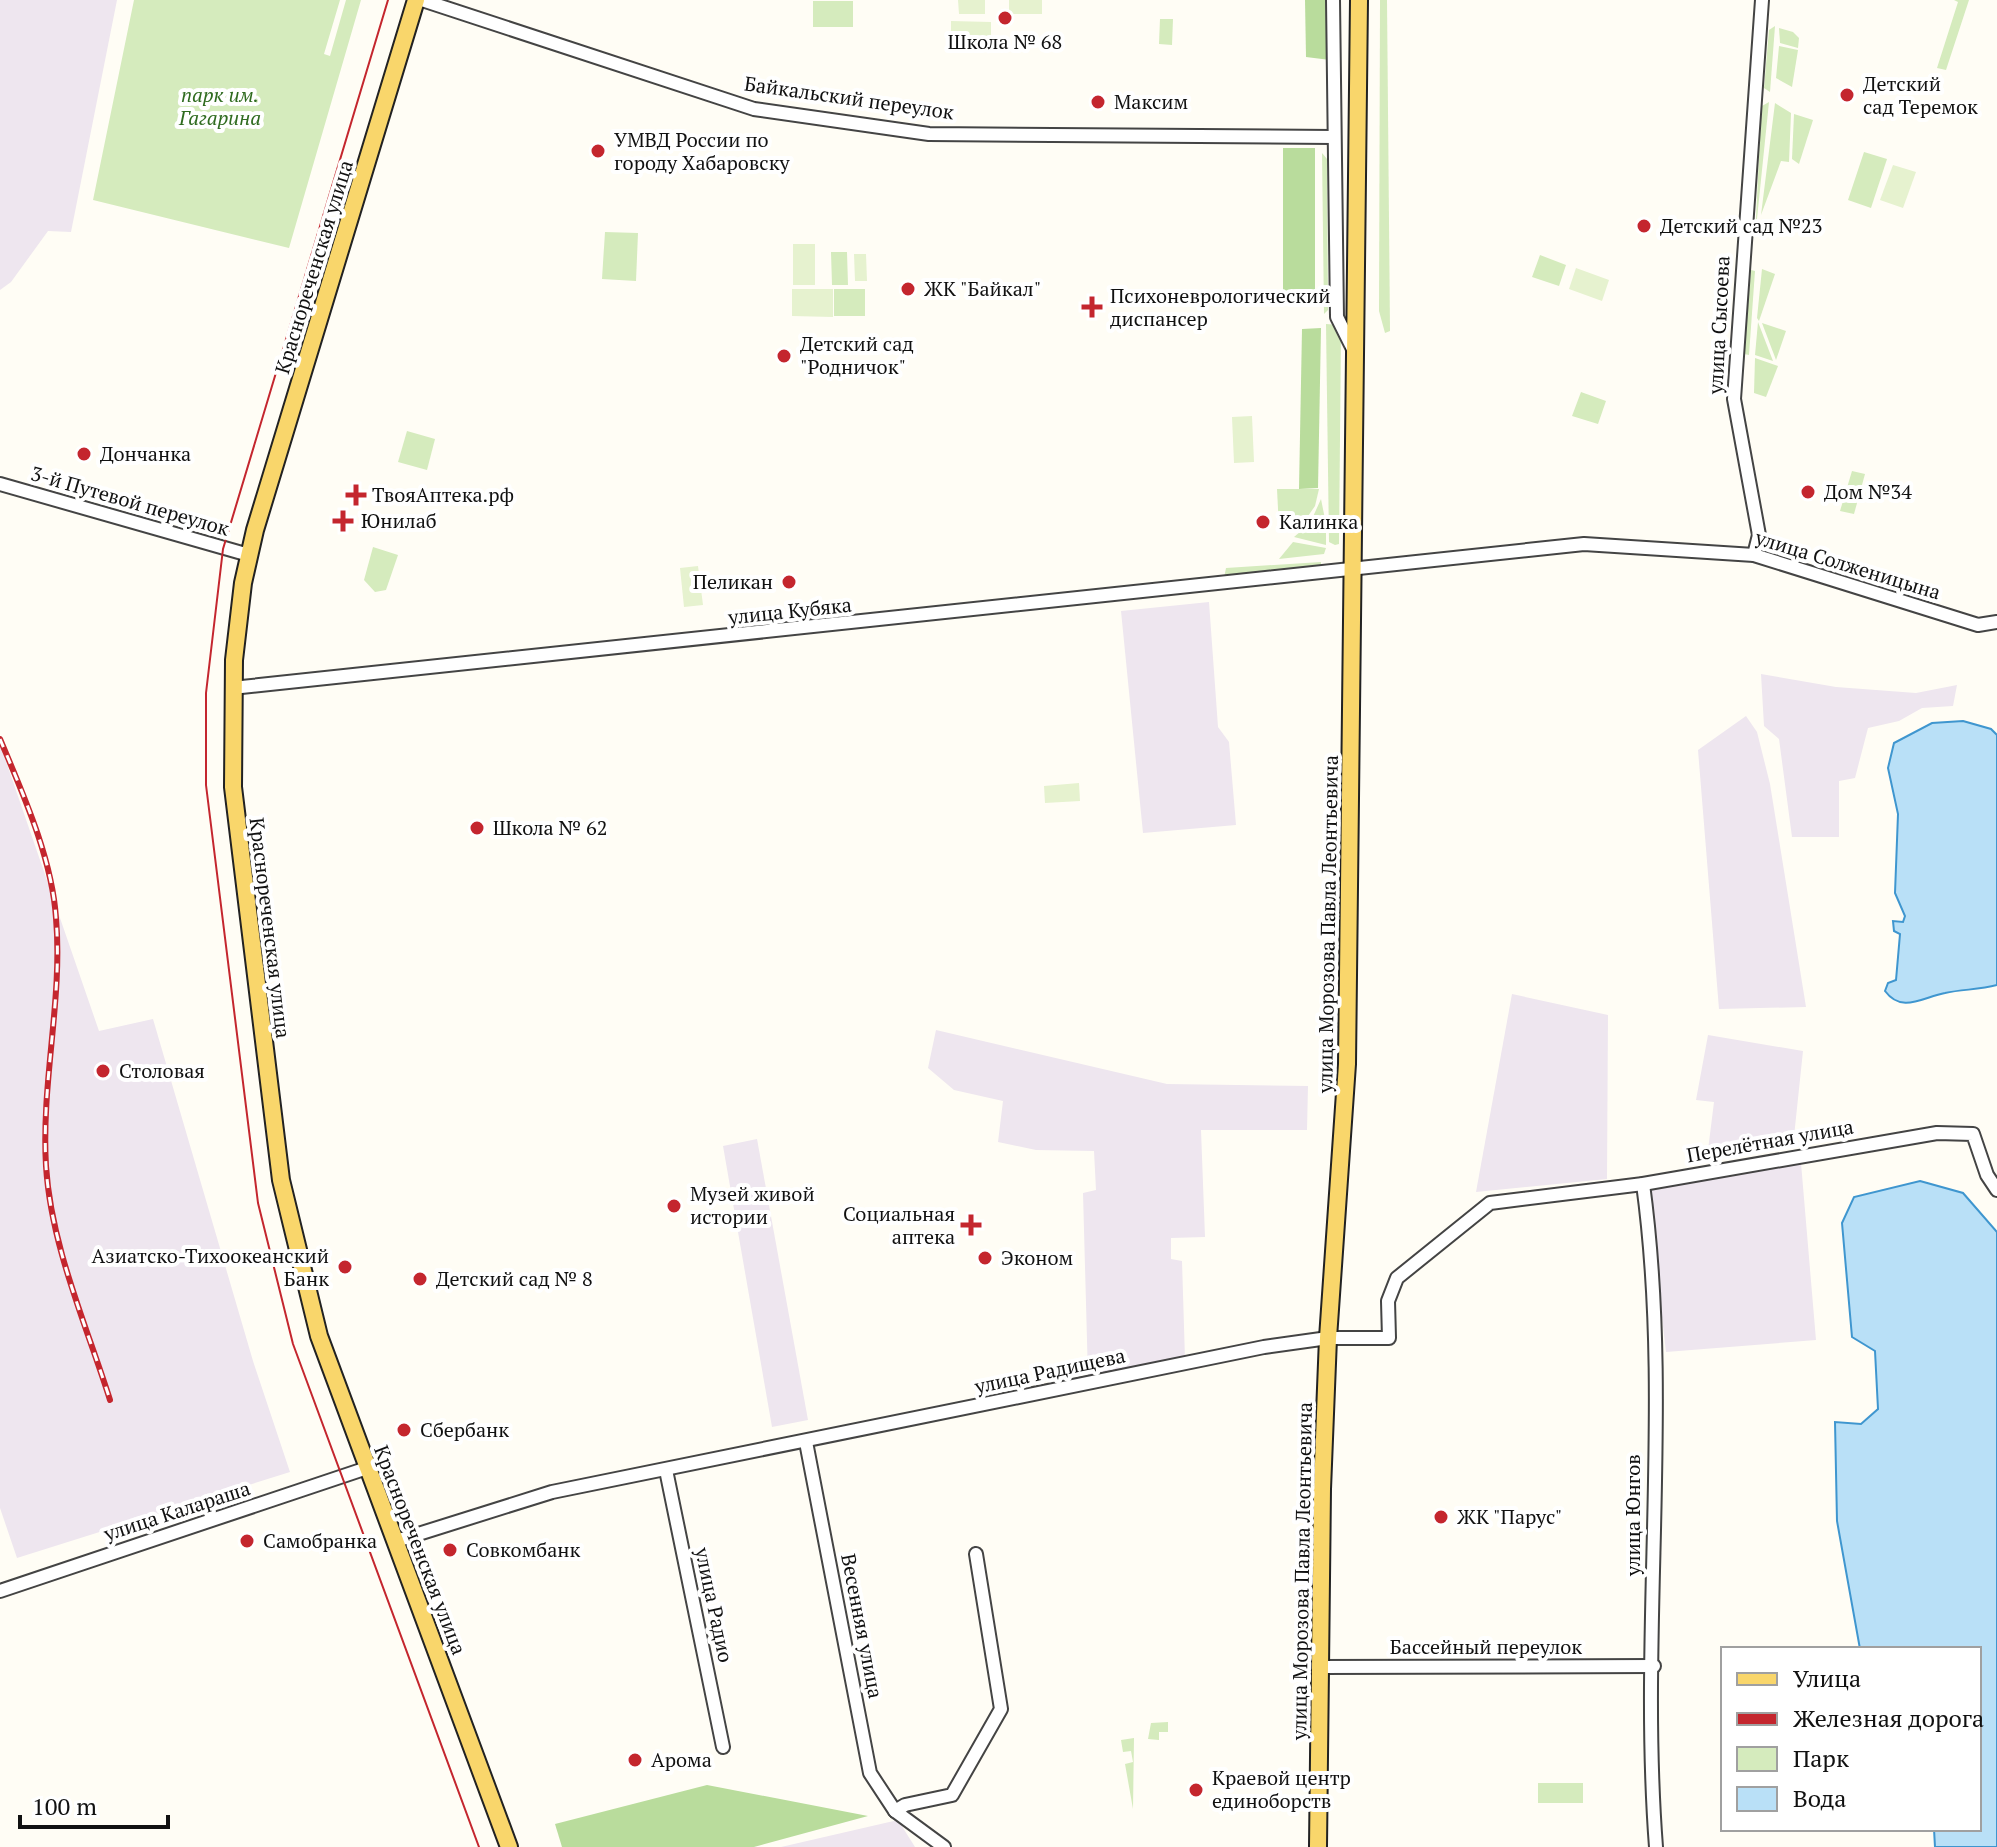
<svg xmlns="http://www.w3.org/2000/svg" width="1997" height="1847" font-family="'PT Serif',serif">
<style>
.industrial{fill:#eee6ef}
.green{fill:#d5ebbd}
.forest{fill:#b9dc9c}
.pitch{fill:#e6f2cf}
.water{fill:#b9e0f7;stroke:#3f96cf;stroke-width:2}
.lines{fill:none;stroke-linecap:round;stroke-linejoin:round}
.minor-casing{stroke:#444;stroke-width:16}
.major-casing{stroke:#222;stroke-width:20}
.minor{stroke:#fff;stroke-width:12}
.major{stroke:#f9d66b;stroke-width:16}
.tram{stroke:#c4262e;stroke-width:2}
.rail-casing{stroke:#c4262e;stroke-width:6}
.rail{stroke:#fff;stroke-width:3;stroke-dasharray:9;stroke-linecap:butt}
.poi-dot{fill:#c4262e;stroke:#fff;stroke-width:3}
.labels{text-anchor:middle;stroke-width:8;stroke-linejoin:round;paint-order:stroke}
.poi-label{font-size:20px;fill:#111;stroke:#fff;text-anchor:start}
.park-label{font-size:20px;font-style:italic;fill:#2f6b1f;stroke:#fff}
.street-label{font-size:20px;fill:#111;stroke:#fff}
</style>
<rect width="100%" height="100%" fill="#fffdf5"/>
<g class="industrial">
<path d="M0,0H117L71,232L48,231L11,282L0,290Z"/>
<path d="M1209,602L1218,727L1229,742L1236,825L1143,833L1121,611Z"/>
<path d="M1761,674L1836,687L1916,693L1957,685L1953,706L1922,708L1899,721L1868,728L1855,778L1839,781V837H1792L1779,739L1764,726Z"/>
<path d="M1746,716L1757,732L1770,784L1806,1007L1719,1009L1698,750Z"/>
<path d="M0,744L99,1031L153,1019L253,1361L290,1472L17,1558L0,1508Z"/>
<path d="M1512,994L1608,1015L1607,1179L1476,1192Z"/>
<path d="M936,1030L1167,1084L1308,1086L1307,1130H1201L1205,1237L1171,1238V1259L1182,1261L1185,1359L1088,1377L1083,1193L1096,1190L1094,1151L1036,1150L998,1142L1003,1101L954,1090L928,1068Z"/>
<path d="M1708,1035L1803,1051L1793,1146L1707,1158L1714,1102L1696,1100Z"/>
<path d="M757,1139L808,1420L772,1427L723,1146Z"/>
<path d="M1801,1163L1816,1340L1666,1352L1647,1187Z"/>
<path d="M898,1820L915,1847H781Z"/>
</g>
<g class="green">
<path d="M134,0H340L324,54L330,56L346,0H361L289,248L93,200Z"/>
<path d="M1380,0H1387L1390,331L1385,333L1379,311Z"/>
<path d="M1954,0H1969L1946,70L1937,68L1958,2Z"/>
<rect x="813" y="1" width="40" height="26"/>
<path d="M1160,19H1173L1172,45L1159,44Z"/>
<path d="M1775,26L1770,92L1764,88L1769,30Z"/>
<path d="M1779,28L1793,32L1799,38L1798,48L1780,43Z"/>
<path d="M1779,46L1798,50L1792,87L1776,78Z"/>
<path d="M1769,102L1755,238L1761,116L1762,106Z"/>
<path d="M1775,103L1791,113L1789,162L1781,161L1761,215Z"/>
<path d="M1794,114L1813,120L1799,164L1792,159Z"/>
<path d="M1864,152L1887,159L1871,208L1848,200Z"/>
<path d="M1322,153L1327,159L1328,310L1324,314Z"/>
<path d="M605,232L638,233L636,281L602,279Z"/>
<path d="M831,252H847L848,285H832Z"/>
<path d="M1540,255L1566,265L1559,286L1532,277Z"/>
<path d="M1762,269L1775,274L1759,321L1757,318Z"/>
<path d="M1751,270L1755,271L1749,355L1744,354Z"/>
<rect x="834" y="289" width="31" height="27"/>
<path d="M1758,322L1773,361L1755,355Z"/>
<path d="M1762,323L1786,331L1776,360Z"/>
<path d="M1326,324L1339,325L1341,333L1339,544L1335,545L1329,542Z"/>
<path d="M1755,358L1778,366L1766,397L1754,393Z"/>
<path d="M1581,392L1606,401L1598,424L1572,416Z"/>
<path d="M407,431L435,439L427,470L398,462Z"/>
<path d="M1852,471L1865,474L1854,514L1840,511Z"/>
<path d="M1277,489H1319L1315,506L1299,529L1279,528Z"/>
<path d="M1321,499L1326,524L1303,528L1311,521Z"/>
<path d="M1326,526V545L1294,537L1301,531Z"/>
<path d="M1293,542L1326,548L1324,554L1279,559Z"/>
<path d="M373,547L398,555L386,590L375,592L364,580Z"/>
<path d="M1321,562V565L1224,578L1226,568Z"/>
<path d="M1168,1722V1732H1159V1740L1148,1739L1151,1723Z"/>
<path d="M1134,1738L1133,1809L1125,1764L1133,1762L1131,1751L1123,1752L1121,1740Z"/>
<rect x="1538" y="1783" width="45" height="20"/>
</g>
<g class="forest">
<path d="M1305,0H1329L1330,60L1306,57Z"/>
<rect x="1283" y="148" width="32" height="156"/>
<path d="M1321,328L1318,488L1299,489L1302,329Z"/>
<path d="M707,1785L868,1816L754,1847H562L555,1824Z"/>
</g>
<g class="pitch">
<path d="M958,0H985V14H959Z"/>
<rect x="1009" y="0" width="33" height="14"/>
<path d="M951,21L991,22V48L951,47Z"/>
<path d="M1893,165L1916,172L1903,208L1880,200Z"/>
<rect x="793" y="244" width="22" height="41"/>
<path d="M854,254H866L867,281H855Z"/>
<path d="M1576,268L1609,280L1602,301L1569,289Z"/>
<path d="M792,289H833V317L792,316Z"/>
<path d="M1252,416L1254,462L1234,463L1232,417Z"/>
<path d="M698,566L703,605L684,607L680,568Z"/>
<path d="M1079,783L1080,801L1045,803L1044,786Z"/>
</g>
<g class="water">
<path d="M1963,721L1991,729L1997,735V985C1979,990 1963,989 1945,993C1923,997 1902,1014 1885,991L1888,983L1896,980L1900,934L1894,931L1893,921L1903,922L1905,916L1895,893L1898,814L1888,768L1894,743L1932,723Z"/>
<path d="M1920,1181L1963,1193L1997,1232V1847H1935L1934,1829H1979V1649H1860L1837,1521L1835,1422L1861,1424L1878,1409L1875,1351L1852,1337L1842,1223L1854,1197Z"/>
</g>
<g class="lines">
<defs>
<g id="minor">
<path d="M422,0L754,109L929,134L1334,137"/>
<path d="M1333,0L1337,317L1355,353"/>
<path d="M0,484L249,555"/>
<path d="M1754,555L1759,535L1734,399L1762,0"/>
<path d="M232,688L1584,544L1754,555L1978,625L1997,622"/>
<path d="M1643,1184C1673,1403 1639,1627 1656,1847"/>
<path d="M806,1442L870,1773L895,1811"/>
<path d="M666,1470L723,1747"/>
<path d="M396,1541L552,1492L1264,1347L1328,1338H1389L1388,1301L1397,1278L1490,1203L1643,1184L1937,1133L1973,1134L1987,1175L1997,1190"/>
<path d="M0,1591L367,1468"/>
<path d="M1319,1667L1654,1666"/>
<path d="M944,1847L895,1811L905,1805L952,1795L1001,1709L976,1554"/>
</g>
<g id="major">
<path d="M416,0L255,530L243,583L234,660L233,787L281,1180L319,1336L509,1847"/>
<path d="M1318,1847L1322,1489L1328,1338L1347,1064L1359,0"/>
</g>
</defs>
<use href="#minor" class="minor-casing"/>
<use href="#major" class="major-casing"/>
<use href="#minor" class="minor"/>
<use href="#major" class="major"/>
<path class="tram" d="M388,0L223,549L206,693V785L258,1203L293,1344L479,1847"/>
<defs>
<path id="rail" d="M0,739C23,794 52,858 56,918C63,999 41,1082 46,1166C51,1246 86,1324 110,1400"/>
</defs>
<use href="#rail" class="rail-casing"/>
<use href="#rail" class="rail"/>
</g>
<g class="poi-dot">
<circle cx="1005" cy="18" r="8"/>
<circle cx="1847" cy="95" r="8"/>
<circle cx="1098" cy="102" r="8"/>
<circle cx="598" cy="151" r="8"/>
<circle cx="1644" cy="226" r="8"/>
<circle cx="908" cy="289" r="8"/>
<path d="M1088 295h8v8h8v8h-8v8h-8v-8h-8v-8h8z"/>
<circle cx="784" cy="356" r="8"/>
<circle cx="84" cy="454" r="8"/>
<circle cx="1808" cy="492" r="8"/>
<path d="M352 483h8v8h8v8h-8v8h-8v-8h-8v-8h8z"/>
<path d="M339 509h8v8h8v8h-8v8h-8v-8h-8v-8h8z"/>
<circle cx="1263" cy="522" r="8"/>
<circle cx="789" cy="582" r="8"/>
<circle cx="477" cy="828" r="8"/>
<circle cx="103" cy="1071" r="8"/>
<circle cx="674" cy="1206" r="8"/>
<path d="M967 1213h8v8h8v8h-8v8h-8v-8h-8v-8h8z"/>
<circle cx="985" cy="1258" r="8"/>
<circle cx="345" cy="1267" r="8"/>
<circle cx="420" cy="1279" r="8"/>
<circle cx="404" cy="1430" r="8"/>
<circle cx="1441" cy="1517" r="8"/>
<circle cx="247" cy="1541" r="8"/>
<circle cx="450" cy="1550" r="8"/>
<circle cx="635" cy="1760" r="8"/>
<circle cx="1196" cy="1790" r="8"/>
</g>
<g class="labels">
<g class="poi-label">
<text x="1005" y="49" text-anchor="middle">Школа № 68</text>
<text x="1863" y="91">Детский<tspan x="1863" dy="23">сад Теремок</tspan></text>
<text x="1114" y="109">Максим</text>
<text x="614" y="147">УМВД России по<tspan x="614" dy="23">городу Хабаровску</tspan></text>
<text x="1660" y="233">Детский сад №23</text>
<text x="924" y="296">ЖК "Байкал"</text>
<text x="1110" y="303">Психоневрологический<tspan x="1110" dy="23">диспансер</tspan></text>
<text x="800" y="351">Детский сад<tspan x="800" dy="23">"Родничок"</tspan></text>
<text x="100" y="461">Дончанка</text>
<text x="1824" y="499">Дом №34</text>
<text x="372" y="502">ТвояАптека.рф</text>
<text x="361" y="528">Юнилаб</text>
<text x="1279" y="529">Калинка</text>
<text x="773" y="589" text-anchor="end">Пеликан</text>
<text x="493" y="835">Школа № 62</text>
<text x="119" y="1078">Столовая</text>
<text x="690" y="1201">Музей живой<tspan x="690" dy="23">истории</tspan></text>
<text x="955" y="1221" text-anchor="end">Социальная<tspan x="955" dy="23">аптека</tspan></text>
<text x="329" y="1263" text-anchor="end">Азиатско-Тихоокеанский<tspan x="329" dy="23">Банк</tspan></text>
<text x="1001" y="1265">Эконом</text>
<text x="436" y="1286">Детский сад № 8</text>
<text x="420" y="1437">Сбербанк</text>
<text x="1457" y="1524">ЖК "Парус"</text>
<text x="263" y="1548">Самобранка</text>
<text x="466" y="1557">Совкомбанк</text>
<text x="651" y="1767">Арома</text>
<text x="1212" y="1785">Краевой центр<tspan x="1212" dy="23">единоборств</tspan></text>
</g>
<g class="park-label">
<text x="220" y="102">парк им.<tspan x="220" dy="23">Гагарина</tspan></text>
</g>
<g class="street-label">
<text transform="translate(849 98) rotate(8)" y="7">Байкальский переулок</text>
<text transform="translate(314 267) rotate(-73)" y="7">Краснореченская улица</text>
<text transform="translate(1719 325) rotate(-87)" y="7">улица Сысоева</text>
<text transform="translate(130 501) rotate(16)" y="7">3-й Путевой переулок</text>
<text transform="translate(1848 565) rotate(17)" y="7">улица Солженицына</text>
<text transform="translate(790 611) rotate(-6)" y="7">улица Кубяка</text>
<text transform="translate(1328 924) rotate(-89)" y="7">улица Морозова Павла Леонтьевича</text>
<text transform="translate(270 928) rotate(83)" y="7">Краснореченская улица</text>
<text transform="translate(1770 1141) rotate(-10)" y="7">Перелётная улица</text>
<text transform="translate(1050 1371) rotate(-12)" y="7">улица Радищева</text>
<text transform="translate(177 1511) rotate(-18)" y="7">улица Калараша</text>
<text transform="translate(1633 1515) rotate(-90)" y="7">улица Юнгов</text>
<text transform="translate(420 1550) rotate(69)" y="7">Краснореченская улица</text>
<text transform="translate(1302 1571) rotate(-89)" y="7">улица Морозова Павла Леонтьевича</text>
<text transform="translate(714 1605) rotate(78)" y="7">улица Радио</text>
<text transform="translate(862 1626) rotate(79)" y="7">Весенняя улица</text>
<text x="1486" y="1654">Бассейный переулок</text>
</g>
</g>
<rect x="1721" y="1647" width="260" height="184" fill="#ffffff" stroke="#a0a0a0" stroke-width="2"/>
<rect x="1737" y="1673" width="40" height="12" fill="#f9d66b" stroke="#a0a0a0" stroke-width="2"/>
<text x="1793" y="1687" font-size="24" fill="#111111">Улица</text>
<rect x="1737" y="1713" width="40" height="12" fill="#c4262e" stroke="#a0a0a0" stroke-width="2"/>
<text x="1793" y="1727" font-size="24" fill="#111111">Железная дорога</text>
<rect x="1737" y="1747" width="40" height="24" fill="#d5ebbd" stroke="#a0a0a0" stroke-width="2"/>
<text x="1793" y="1767" font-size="24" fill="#111111">Парк</text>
<rect x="1737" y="1787" width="40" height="24" fill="#b9e0f7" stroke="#a0a0a0" stroke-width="2"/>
<text x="1793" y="1807" font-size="24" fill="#111111">Вода</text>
<path d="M20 1815v12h148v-12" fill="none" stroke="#111111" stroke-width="4"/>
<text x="32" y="1815" font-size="24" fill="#111111" stroke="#ffffff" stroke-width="6" paint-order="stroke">100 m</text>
</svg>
